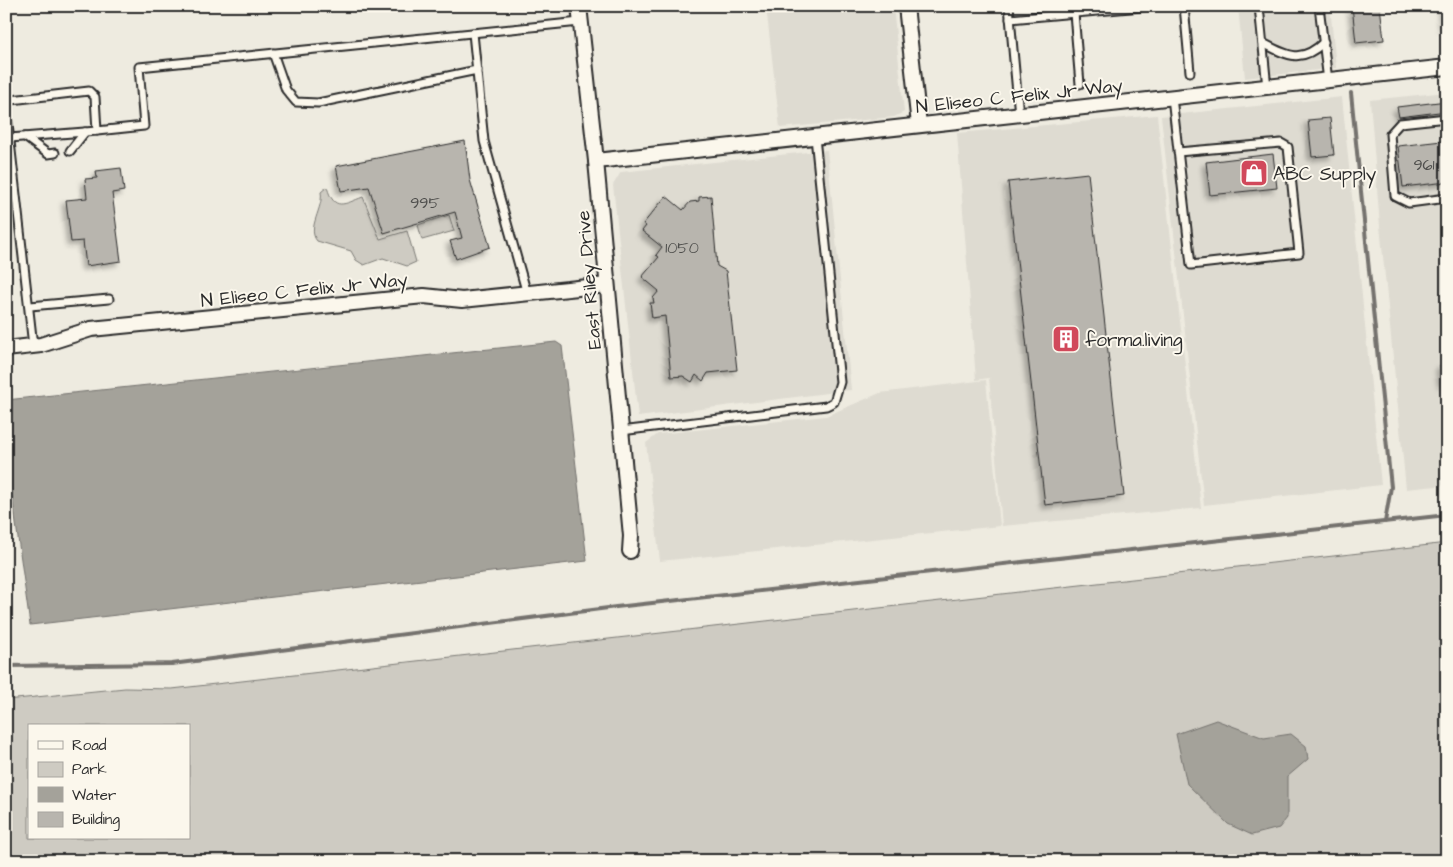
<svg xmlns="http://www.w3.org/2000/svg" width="1453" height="867" font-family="'Architects Daughter',sans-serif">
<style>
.built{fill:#dedbd1}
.green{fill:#cecbc2;stroke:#7c7b76;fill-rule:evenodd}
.water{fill:#a4a29a;stroke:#74726e}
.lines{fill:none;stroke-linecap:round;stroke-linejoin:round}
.stream{stroke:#74726e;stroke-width:4}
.building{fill:#b8b5ae;stroke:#2b2b2b;filter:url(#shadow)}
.service-casing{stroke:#2b2b2b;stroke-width:11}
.minor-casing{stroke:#2b2b2b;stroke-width:18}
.service{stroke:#fbf7ec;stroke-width:7}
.minor{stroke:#fbf7ec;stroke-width:14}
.labels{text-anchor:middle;stroke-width:4;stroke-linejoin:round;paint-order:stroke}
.number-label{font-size:16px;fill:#4e4e4c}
.street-label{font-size:19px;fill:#2b2b2b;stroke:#fbf7ec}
.poi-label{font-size:19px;fill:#2b2b2b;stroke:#fbf7ec;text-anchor:start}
</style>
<defs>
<filter id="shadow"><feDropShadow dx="-4" dy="4" stdDeviation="2.5" flood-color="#0004"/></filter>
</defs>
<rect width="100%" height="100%" fill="#eeebe0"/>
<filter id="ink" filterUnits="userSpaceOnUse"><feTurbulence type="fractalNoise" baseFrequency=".02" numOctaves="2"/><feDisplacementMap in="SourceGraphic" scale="10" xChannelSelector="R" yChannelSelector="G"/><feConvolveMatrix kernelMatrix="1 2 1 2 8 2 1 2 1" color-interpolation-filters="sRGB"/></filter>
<g filter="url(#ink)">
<g class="built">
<path d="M766,6H893L904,112L894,117L780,128Z"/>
<path d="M1238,6H1330L1336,68L1245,78Z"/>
<path d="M1447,92V485L1406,489L1380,226L1370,100Z"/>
<path d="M1342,97L1381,485L1204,505L1161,116Z"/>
<path d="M1157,115L1201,508L1002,526L989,378L976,380L957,133Z"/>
<path d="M827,150L851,390L638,417L613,185L621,172Z"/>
<path d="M986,380L1000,526L660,561L646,443L658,434L826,416L880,393Z"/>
</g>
<g class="green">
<path d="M327,187C334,212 344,204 363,197L380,239L407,231L416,262L407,266L383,258L364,265L356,260L351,251L317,241C306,228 324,208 321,192Z"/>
<path d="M449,215L454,231L422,240L418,225Z"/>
<path d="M1447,543V861H6V700L125,688L172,689ZM29,726H189V838H29Z"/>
</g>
<g class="water">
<path d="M556,342L562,346L587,561L30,625L6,451V400Z"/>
<path d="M1216,720L1264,738L1291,734L1306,746L1308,759L1287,777V818L1279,828L1252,835L1228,824L1187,784L1176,734Z"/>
</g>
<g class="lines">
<g class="stream">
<path d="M1351,93L1391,487L1385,522"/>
<path d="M6,666L172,664L616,607L1447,515"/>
</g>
</g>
<g class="building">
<path d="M1352,6H1380L1384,40L1356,43Z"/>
<path d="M1442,6H1447V27H1444Z"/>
<path d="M1447,101V111L1399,117L1397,107Z"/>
<path d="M1330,118L1334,155L1312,157L1308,120Z"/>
<path d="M465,141L470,180L490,247L456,259L450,241L462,238L455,212L384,233L369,187L341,191L336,166Z"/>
<path d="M1442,141L1443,145L1447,144V182L1403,187L1398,146Z"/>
<path d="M1273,154L1277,188L1210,195L1206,162Z"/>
<path d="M121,168L124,191L112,193L121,261L86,266L83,241L71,242L66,200L87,198L85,179L97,178L96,171Z"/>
<path d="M1088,173L1124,496L1045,505L1008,182Z"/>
<path d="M666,196L683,210L690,202L699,201V197L711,196L717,266L726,271L737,370L708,373L703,381L696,375L692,382L683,376L671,377L665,316L652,318L650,303H654L653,298L659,291L642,277L659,257L656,255L662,247L642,231L646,226L643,224Z"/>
<path d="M1447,364V383H1442L1440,365Z"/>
</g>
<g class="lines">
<defs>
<g id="service">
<path d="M1009,6L1019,115"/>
<path d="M1184,6L1190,72"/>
<path d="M1259,6L1267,88"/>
<path d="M1319,6L1328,81"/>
<path d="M1074,13L1080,84"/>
<path d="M1010,19L1152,6"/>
<path d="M473,33L484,141L527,294"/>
<path d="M1263,43C1288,56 1301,64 1324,42"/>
<path d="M273,53L286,90L296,102L318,103L477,70"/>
<path d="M1172,97L1191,265L1299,253L1288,147L1281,143L1178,152"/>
<path d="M6,104L11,100L89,91L95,97L97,131L144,126L139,67L580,22"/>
<path d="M6,106L33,346"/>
<path d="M1447,118L1400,123L1390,134L1395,196L1409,203L1447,198"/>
<path d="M25,137L48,154L55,153"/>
<path d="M10,138L97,131"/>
<path d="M70,151L85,132"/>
<path d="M30,306L109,299"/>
<path d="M621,431L826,406L834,402L840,382L815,137"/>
</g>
<g id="minor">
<path d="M579,6L596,161L631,536L630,551"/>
<path d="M906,6L919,125"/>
<path d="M596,161L1447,67"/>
<path d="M6,349L41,345L91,329L424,296L462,300L607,285"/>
</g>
</defs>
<use href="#service" class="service-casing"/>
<use href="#minor" class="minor-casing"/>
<use href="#service" class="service"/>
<use href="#minor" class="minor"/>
</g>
</g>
<defs>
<symbol id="shop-square" viewBox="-11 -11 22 22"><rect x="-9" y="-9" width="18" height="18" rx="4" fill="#d1495b" stroke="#fbf7ec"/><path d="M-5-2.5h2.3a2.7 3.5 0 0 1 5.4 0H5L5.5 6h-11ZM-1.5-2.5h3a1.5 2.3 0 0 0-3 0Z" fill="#fff"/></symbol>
<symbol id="building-square" viewBox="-11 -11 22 22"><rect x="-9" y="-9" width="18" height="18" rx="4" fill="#d1495b" stroke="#fbf7ec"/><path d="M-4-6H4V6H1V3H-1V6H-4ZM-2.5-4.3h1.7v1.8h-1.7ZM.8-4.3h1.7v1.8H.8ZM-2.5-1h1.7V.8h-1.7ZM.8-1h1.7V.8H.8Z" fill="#fff"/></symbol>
</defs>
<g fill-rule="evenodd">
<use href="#shop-square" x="1238" y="157" width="32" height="32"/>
<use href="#building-square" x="1050" y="323" width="32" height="32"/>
</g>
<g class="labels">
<g class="number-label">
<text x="1424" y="170">961</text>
<text x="425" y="208">995</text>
<text x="682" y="253">1050</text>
</g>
<g class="street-label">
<text transform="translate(1019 95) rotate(-6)" y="7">N Eliseo C Felix Jr Way</text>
<text transform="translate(588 280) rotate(-95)" y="7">East Riley Drive</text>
<text transform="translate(304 289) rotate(-6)" y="7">N Eliseo C Felix Jr Way</text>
</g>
<g class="poi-label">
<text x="1273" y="180">ABC Supply</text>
<text x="1085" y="346">forma.living</text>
</g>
</g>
<rect width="1453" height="867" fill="none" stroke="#fbf7ec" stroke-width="25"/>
<rect x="12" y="12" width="1428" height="842" fill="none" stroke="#2b2b2b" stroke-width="2" filter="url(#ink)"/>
<rect x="28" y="724" width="162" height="115" fill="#fbf7ec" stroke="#a8a59f"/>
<rect x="38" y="741" width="25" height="8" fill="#fbf7ec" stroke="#a8a59f"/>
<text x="72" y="750" font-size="15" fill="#2b2b2b">Road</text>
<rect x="38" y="762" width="25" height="15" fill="#cecbc2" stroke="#a8a59f"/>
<text x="72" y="774" font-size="15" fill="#2b2b2b">Park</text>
<rect x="38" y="787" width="25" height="15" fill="#a4a29a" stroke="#a8a59f"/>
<text x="72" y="800" font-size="15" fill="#2b2b2b">Water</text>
<rect x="38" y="812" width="25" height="15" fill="#b8b5ae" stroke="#a8a59f"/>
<text x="72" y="824" font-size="15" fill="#2b2b2b">Building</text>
</svg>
